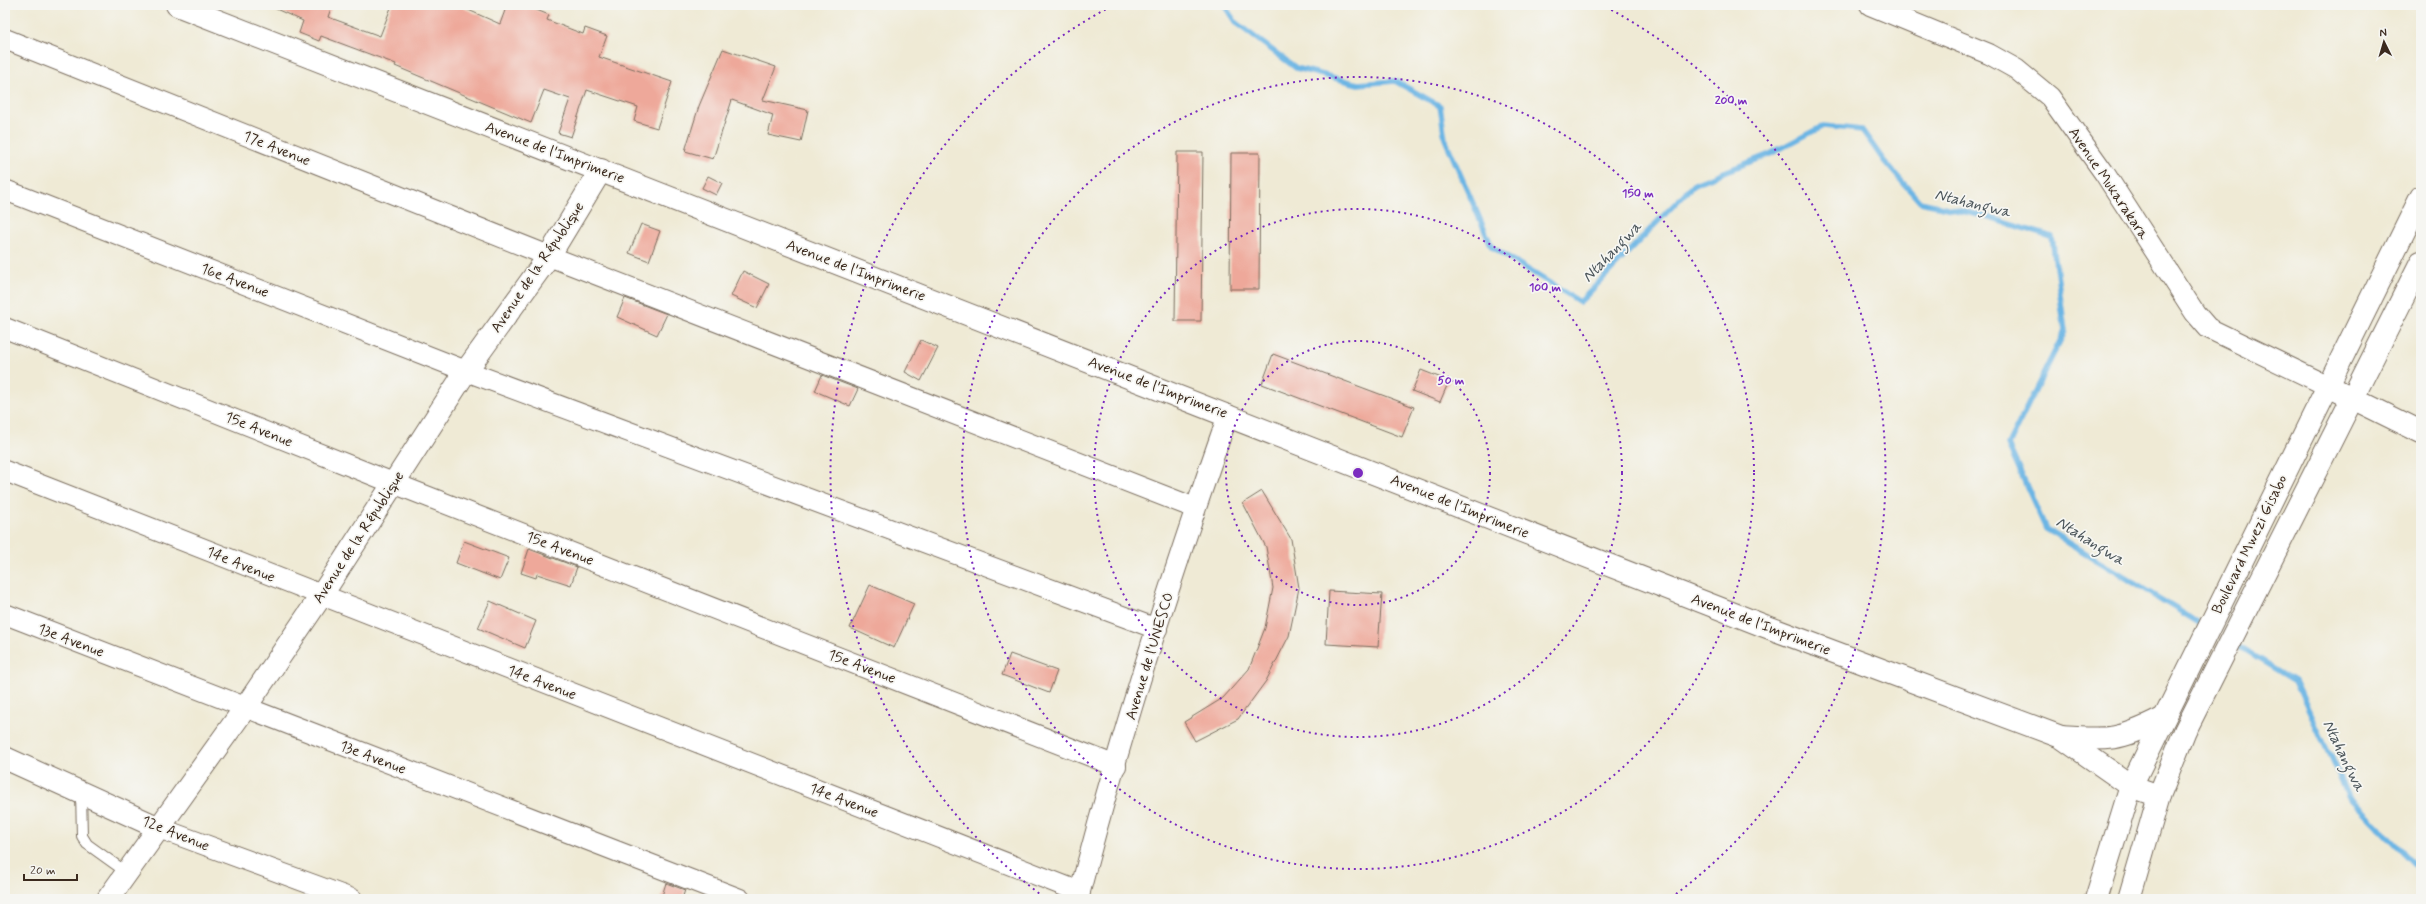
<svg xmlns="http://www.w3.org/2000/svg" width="2426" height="904" font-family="Mynerve,sans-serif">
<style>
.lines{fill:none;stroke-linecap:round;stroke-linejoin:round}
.stream{stroke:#6cb5e4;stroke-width:5.5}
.building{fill:#eea89a}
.lane-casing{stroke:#7a6d5e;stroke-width:12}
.street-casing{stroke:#7a6d5e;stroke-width:22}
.secondary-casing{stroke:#7a6d5e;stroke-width:24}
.primary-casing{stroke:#7a6d5e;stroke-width:24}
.lane{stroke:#fff;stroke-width:10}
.street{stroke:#fff;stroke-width:20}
.secondary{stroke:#fff;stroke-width:22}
.primary{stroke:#fff;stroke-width:22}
.ring{fill:none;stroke:#7b2cbf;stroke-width:2;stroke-dasharray:2 4}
.labels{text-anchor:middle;stroke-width:3.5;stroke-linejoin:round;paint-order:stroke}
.street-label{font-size:15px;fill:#3b2a1e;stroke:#f6f6f2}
.water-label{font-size:16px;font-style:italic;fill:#4a5459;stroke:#f6f6f2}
.centre{fill:#7b2cbf;stroke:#f6f6f2;stroke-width:2}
.ring-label{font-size:12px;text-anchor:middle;font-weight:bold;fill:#7b2cbf;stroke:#f6f6f2;stroke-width:3.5;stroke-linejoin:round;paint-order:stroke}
</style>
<rect width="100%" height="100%" fill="#f6f6f2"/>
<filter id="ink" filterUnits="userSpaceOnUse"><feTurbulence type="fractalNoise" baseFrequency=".025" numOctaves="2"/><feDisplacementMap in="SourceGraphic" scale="8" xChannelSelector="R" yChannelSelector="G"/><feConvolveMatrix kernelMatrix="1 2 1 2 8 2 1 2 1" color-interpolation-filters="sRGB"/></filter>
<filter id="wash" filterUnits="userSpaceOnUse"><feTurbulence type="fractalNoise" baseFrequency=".012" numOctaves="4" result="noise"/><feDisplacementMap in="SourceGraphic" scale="16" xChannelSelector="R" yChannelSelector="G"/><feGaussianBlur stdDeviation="0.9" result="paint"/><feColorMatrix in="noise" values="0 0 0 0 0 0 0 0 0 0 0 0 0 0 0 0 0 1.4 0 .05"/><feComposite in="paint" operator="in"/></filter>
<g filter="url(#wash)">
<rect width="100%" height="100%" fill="#efead5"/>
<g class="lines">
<g class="stream">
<path d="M1224,5L1236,23L1296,68L1358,84L1395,81L1440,106L1445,139L1492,247L1580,302L1694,184L1770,154L1823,126L1862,130L1884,161L1920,202L1984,216L2052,237L2065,331L2008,445L2046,529L2204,626"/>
<path d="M2234,644L2295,681L2349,797L2421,871"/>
</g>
</g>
<g id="blocks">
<g class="building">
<path d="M267,5H332L328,17L380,36L392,5H457L500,24L507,5H524L549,15L547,20L583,34L585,28L607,36L599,57L672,82L657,128L634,121L638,107L587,90L571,137L558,133L570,99L544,90L531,123L395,66L396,64L321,36L319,41L299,33L303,21Z"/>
<path d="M723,49L776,67L763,100L808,110L801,142L768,135L773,115L732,100L713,159L685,151L699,106Z"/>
<path d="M1177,152H1203L1201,321H1175Z"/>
<path d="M1231,153H1260L1259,289H1230Z"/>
<path d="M708,176L722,183L716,195L702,188Z"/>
<path d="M641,224L660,231L649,261L629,253Z"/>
<path d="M743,271L769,284L757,308L731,296Z"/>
<path d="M625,298L667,314L657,335L617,317Z"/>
<path d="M921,340L938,348L921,381L905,372Z"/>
<path d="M1273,354L1414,407L1402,437L1262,384Z"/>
<path d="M1421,370L1449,381L1440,402L1412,391Z"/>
<path d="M822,375L858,389L850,406L815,391Z"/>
<path d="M1262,491L1291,539L1299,588L1289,636L1266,681L1238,719L1195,741L1184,722L1223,698L1249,669L1265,628L1273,588L1266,547L1243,503Z"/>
<path d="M464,541L509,558L500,580L456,563Z"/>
<path d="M529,549L577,567L571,585L537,574L536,578L521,573Z"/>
<path d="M870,585L914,604L894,648L850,628Z"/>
<path d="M1329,591L1382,594L1378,647L1326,644Z"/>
<path d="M490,601L536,621L525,648L478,628Z"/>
<path d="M1010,654L1057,671L1049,693L1002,675Z"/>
<path d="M666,883L685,890L682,899H661Z"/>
</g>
</g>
</g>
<g filter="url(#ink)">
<use href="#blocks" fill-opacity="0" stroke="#7a6d5e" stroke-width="1"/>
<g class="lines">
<defs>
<path id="lane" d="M81,792L82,836L87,844L126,872"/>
<g id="street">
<path d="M1870,5L1989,54L2016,69L2050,97L2105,174L2195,313L2208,328L2328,386"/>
<path d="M5,39L549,256L1195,508"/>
<path d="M5,190L466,371L1157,629"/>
<path d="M5,328L393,483L1116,766"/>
<path d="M5,471L1080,892"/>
<path d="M5,614L740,899"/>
<path d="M159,828L352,899"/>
<path d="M1078,899C1120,736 1172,574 1228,415"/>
</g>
<g id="secondary">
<path d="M177,5L1762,625L2061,737L2131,786L2159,796"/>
<path d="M2328,386L2421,432"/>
<path d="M5,758L159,828"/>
<path d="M108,899L245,708L321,596L466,371L549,256L601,170"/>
</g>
<g id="primary">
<path d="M2061,737C2109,740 2119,741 2162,719"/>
<path d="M2096,899L2131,786L2421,197"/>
<path d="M2129,899L2159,796L2185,731L2421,262"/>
</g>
</defs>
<use href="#lane" class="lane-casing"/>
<use href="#street" class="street-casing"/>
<use href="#secondary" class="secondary-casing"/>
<use href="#primary" class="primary-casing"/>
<use href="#lane" class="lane"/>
<use href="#street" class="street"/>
<use href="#secondary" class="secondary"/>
<use href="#primary" class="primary"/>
</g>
</g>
<g class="ring">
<circle cx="1358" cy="473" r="132"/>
<circle cx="1358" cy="473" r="264"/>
<circle cx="1358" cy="473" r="396"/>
<path d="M1044 897A528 528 0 0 1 1110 7M1606 7A528 528 0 0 1 1672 897"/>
</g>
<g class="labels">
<g class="street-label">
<text transform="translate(277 148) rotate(22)" y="5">17e Avenue</text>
<text transform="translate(555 152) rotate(21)" y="5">Avenue de l'Imprimerie</text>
<text transform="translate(2109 183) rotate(56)" y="5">Avenue Mukarakara</text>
<text transform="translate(537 267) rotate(-56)" y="5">Avenue de la République</text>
<text transform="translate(856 270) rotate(21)" y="5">Avenue de l'Imprimerie</text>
<text transform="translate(235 280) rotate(21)" y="5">16e Avenue</text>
<text transform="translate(1158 387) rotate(21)" y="5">Avenue de l'Imprimerie</text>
<text transform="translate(259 429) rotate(22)" y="5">15e Avenue</text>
<text transform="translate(1460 506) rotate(22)" y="5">Avenue de l'Imprimerie</text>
<text transform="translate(358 537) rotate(-57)" y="5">Avenue de la République</text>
<text transform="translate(2249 544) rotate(-64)" y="5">Boulevard Mwezi Gisabo</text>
<text transform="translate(560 548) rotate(21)" y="5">15e Avenue</text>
<text transform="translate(241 564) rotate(22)" y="5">14e Avenue</text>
<text transform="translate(1761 624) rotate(21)" y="5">Avenue de l'Imprimerie</text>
<text transform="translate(71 640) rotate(21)" y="5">13e Avenue</text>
<text transform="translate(1149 656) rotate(-73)" y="5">Avenue de l'UNESCO</text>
<text transform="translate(862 666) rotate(21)" y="5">15e Avenue</text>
<text transform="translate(542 682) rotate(21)" y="5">14e Avenue</text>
<text transform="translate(373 757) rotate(21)" y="5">13e Avenue</text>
<text transform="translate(844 800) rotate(21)" y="5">14e Avenue</text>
<text transform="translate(176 833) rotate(22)" y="5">12e Avenue</text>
</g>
<g class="water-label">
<text transform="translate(1973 202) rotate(14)" y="6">Ntahangwa</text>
<text transform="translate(1611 251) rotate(-46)" y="6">Ntahangwa</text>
<text transform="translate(2091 540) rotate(32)" y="6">Ntahangwa</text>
<text transform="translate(2345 755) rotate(64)" y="6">Ntahangwa</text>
</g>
</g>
<circle cx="1358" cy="473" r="6" class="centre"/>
<g class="ring-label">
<text x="1731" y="104">200 m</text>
<text x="1638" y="197">150 m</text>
<text x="1545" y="291">100 m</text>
<text x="1451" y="384">50 m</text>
</g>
<rect width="2426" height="904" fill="none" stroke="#f6f6f2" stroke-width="20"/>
<g transform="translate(2384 42) rotate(355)" stroke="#f6f6f2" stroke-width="3" paint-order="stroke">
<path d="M0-3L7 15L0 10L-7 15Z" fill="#3b2a1e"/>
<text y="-6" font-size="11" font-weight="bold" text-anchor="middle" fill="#3b2a1e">N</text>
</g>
<path d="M24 874v6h53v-6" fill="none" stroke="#3b2a1e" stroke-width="2"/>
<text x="30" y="874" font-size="12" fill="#3b2a1e" stroke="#f6f6f2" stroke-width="3" paint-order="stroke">20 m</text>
</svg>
